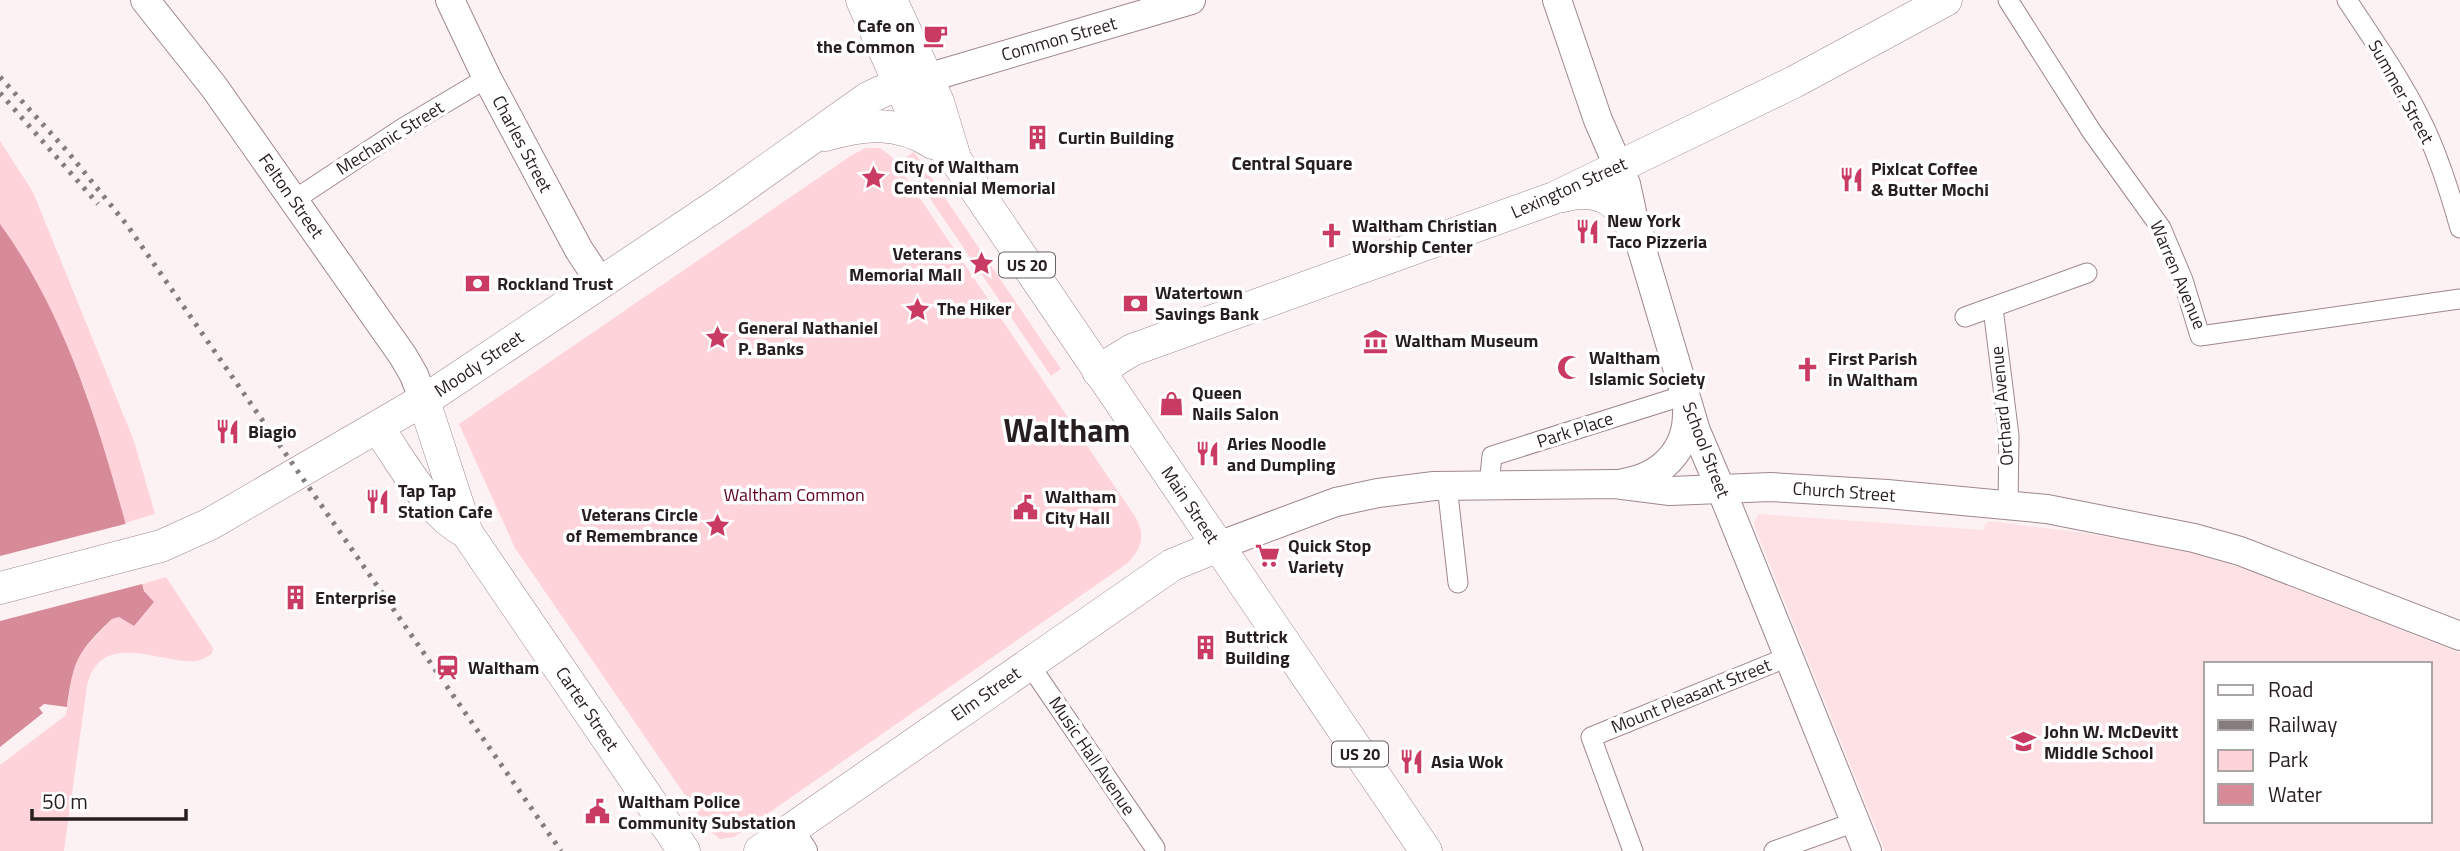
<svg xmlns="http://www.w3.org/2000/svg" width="2460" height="851" font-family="'Titillium Web',sans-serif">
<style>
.built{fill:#fde1e5;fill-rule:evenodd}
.green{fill:#fed4da}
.water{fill:#d78b98}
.pier{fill:#fcf2f3}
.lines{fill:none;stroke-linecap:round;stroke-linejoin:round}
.street-casing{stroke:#9f878b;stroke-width:21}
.secondary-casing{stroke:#9f878b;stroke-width:30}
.primary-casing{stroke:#9f878b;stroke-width:33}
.street{stroke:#fff;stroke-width:19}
.secondary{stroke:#fff;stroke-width:28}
.primary{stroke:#fff;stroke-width:32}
.rail{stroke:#857c7d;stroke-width:5;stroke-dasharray:3.5 7;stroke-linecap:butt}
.labels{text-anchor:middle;stroke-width:7;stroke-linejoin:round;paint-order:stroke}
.shield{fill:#fff;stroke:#686262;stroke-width:2}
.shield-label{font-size:16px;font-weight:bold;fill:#271e1f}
.poi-label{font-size:18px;font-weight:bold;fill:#271e1f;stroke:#fff;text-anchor:start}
.street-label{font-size:18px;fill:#271e1f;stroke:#fff}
.park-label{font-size:18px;fill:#5d0023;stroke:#fff}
.neighbourhood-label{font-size:19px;font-weight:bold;fill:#271e1f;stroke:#fff}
.town-label{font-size:32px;font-weight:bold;fill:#271e1f;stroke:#fff}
</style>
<rect width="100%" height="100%" fill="#fcf2f3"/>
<path class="built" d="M1758,514L1984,530L1985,524L1989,521L2085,533L2157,546L2199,555L2244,569L2460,653V851H1885L1755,528L1754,522ZM2206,664H2430V821H2206Z"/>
<g class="green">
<path d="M0,141L33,192L134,441L155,514L125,523L87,395L61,331L35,279L0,224Z"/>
<path d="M866,148H880L892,157L1136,518C1146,536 1141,552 1125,565L734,837L720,839L709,830L515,548L459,424L852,155Z"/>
<path d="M914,152L1061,369L1051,376L903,159Z"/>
<path d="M166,577L213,648L212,654C208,656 202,660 197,661C160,664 100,628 87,686L64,851H0V765L66,715L72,675L79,654L112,619L119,617L134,626L154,602L145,592L142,584Z"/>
</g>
<path class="water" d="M0,224C79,333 109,465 144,591L154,602L134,626L119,617L112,619C77,653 74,658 67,707L44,704L39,708L43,713L0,747Z"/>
<path class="pier" d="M129,523L146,583L0,621V556Z"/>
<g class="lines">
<defs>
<g id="street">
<path d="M2008,0L2092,132L2161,228L2183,280L2200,336L2460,299"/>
<path d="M2347,0C2372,38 2398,75 2419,116C2437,151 2449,190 2460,228"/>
<path d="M294,200L403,128L487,78"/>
<path d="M1993,308L2009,436L2008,504"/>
<path d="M1965,317L2087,273"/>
<path d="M1447,485L1458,583"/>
<path d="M1489,485L1492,456L1685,395"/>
<path d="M1029,664L1155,848"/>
<path d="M1633,851L1591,737L1788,657"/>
<path d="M1774,851L1855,822"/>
</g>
<g id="secondary">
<path d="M145,0L214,87L403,356L414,375L424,401"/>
<path d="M450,0L487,78L579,250L601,283"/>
<path d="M1557,0L1598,120L1626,184L1635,226L1696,431L1725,499L1867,851"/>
<path d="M927,78L1191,0"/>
<path d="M1623,483C1661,477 1688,451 1687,411"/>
<path d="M1218,546L1336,502L1378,493L1434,486L1615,484L1670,491L1771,487L1887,494L2047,509L2194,538L2240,551L2460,636"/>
<path d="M789,831L803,851"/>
</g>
<g id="primary">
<path d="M862,0L913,114L927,132L955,159L1426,851"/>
<path d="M891,0L938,102L955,158"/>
<path d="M825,135C864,124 897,120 933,143"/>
<path d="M1563,196C1606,185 1621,205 1640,240"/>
<path d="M1098,371L1132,350L1554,198L1794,82L1946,0"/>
<path d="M424,401L467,533L684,851"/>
<path d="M378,428C404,465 427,511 467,533"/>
<path d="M0,588L161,546L210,524L437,392L726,199L868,98L883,91L927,78"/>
<path d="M760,851L1172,565L1218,546"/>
</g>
</defs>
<use href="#street" class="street-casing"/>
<use href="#secondary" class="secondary-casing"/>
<use href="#primary" class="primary-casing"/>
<use href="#street" class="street"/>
<use href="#secondary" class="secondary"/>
<use href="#primary" class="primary"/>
<g class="rail">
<path d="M0,77L67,151L127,225L561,851"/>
<path d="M0,93L98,204"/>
</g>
</g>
<defs>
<symbol id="cafe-bare" viewBox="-9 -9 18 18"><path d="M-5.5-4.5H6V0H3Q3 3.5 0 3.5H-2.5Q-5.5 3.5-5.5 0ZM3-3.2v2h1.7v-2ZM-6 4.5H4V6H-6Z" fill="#ca3b63" stroke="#fff" stroke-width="2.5" paint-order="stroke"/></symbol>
<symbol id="building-bare" viewBox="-9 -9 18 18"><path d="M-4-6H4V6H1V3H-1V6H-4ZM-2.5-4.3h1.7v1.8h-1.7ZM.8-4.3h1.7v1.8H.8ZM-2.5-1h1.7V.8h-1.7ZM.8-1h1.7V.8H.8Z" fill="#ca3b63" stroke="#fff" stroke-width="2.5" paint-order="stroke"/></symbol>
<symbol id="sight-bare" viewBox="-9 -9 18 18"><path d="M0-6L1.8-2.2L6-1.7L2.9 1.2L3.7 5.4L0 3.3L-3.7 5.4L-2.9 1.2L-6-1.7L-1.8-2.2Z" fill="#ca3b63" stroke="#fff" stroke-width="2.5" paint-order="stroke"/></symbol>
<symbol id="restaurant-bare" viewBox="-9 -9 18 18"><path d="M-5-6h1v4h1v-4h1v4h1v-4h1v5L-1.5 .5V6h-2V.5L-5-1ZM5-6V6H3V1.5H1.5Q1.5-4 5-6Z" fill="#ca3b63" stroke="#fff" stroke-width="2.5" paint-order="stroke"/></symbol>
<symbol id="church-bare" viewBox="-9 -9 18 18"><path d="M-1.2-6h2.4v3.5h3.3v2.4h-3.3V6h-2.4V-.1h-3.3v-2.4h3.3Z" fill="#ca3b63" stroke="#fff" stroke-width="2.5" paint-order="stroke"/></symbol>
<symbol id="bank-bare" viewBox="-9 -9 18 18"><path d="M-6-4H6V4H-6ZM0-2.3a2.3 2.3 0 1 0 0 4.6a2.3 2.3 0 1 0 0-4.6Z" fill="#ca3b63" stroke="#fff" stroke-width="2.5" paint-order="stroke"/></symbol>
<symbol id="museum-bare" viewBox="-9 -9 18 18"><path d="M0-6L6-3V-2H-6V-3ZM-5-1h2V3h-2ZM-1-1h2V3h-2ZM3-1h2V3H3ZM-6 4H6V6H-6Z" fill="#ca3b63" stroke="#fff" stroke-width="2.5" paint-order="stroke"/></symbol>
<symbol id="mosque-bare" viewBox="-9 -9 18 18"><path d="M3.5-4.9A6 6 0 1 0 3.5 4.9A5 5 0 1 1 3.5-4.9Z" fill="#ca3b63" stroke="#fff" stroke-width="2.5" paint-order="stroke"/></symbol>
<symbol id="shop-bare" viewBox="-9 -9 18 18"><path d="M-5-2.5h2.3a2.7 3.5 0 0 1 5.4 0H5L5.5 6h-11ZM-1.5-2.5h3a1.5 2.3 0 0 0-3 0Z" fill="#ca3b63" stroke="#fff" stroke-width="2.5" paint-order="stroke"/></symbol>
<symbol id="civic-bare" viewBox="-9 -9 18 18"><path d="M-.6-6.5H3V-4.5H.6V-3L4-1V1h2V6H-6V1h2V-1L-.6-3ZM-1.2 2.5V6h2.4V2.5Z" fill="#ca3b63" stroke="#fff" stroke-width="2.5" paint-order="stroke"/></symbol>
<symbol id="supermarket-bare" viewBox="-9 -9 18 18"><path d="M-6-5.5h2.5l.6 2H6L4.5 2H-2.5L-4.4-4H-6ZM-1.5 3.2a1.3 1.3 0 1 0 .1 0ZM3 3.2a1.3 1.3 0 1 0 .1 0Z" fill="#ca3b63" stroke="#fff" stroke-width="2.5" paint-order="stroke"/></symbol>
<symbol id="station-bare" viewBox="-9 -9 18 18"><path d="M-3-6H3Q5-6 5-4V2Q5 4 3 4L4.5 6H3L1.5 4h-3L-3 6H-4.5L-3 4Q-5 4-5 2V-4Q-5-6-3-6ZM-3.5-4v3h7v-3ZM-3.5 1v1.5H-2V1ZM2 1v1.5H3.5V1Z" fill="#ca3b63" stroke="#fff" stroke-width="2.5" paint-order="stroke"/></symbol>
<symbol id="school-bare" viewBox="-9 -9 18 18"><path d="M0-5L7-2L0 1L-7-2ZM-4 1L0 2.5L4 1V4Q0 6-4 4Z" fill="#ca3b63" stroke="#fff" stroke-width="2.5" paint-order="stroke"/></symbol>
</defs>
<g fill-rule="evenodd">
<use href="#cafe-bare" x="918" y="18" width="35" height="35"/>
<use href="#building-bare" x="1020" y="120" width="35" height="35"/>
<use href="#sight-bare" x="856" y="160" width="35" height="35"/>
<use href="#restaurant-bare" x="1834" y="162" width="35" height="35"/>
<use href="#restaurant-bare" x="1570" y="214" width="35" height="35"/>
<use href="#church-bare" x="1314" y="218" width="35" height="35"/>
<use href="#sight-bare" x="964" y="246" width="35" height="35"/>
<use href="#bank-bare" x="460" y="266" width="35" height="35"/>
<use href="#bank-bare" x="1118" y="286" width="35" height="35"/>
<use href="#sight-bare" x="900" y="292" width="35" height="35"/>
<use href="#sight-bare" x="700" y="320" width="35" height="35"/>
<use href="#museum-bare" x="1358" y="324" width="35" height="35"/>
<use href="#mosque-bare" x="1552" y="350" width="35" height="35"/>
<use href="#church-bare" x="1790" y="352" width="35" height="35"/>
<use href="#shop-bare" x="1154" y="386" width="35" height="35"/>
<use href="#restaurant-bare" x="210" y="414" width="35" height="35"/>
<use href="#restaurant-bare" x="1190" y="436" width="35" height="35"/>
<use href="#restaurant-bare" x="360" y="484" width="35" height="35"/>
<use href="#civic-bare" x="1008" y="490" width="35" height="35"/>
<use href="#sight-bare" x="700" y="508" width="35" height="35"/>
<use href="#supermarket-bare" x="1250" y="538" width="35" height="35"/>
<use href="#building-bare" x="278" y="580" width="35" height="35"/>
<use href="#building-bare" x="1188" y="630" width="35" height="35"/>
<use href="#station-bare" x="430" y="650" width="35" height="35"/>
<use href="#school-bare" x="2006" y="724" width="35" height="35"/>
<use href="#restaurant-bare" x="1394" y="744" width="35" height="35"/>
<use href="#civic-bare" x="580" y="794" width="35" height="35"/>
</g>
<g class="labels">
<g class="shield">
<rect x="999" y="252.5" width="56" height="25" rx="5"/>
<rect x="1332" y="741.5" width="56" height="25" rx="5"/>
</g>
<g class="shield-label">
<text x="1027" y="271">US 20</text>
<text x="1360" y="760">US 20</text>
</g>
<g class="poi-label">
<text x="915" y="32" text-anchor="end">Cafe on<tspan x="915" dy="21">the Common</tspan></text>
<text x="1058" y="144">Curtin Building</text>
<text x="894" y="173">City of Waltham<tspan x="894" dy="21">Centennial Memorial</tspan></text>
<text x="1871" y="175">Pixlcat Coffee<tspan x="1871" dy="21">&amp; Butter Mochi</tspan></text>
<text x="1607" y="227">New York<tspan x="1607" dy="21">Taco Pizzeria</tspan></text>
<text x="1352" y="232">Waltham Christian<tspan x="1352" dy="21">Worship Center</tspan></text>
<text x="962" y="260" text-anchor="end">Veterans<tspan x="962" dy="21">Memorial Mall</tspan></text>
<text x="497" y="290">Rockland Trust</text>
<text x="1155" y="299">Watertown<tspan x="1155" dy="21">Savings Bank</tspan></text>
<text x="937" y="315">The Hiker</text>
<text x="738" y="334">General Nathaniel<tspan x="738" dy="21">P. Banks</tspan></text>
<text x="1395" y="347">Waltham Museum</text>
<text x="1589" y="364">Waltham<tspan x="1589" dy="21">Islamic Society</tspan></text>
<text x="1828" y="365">First Parish<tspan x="1828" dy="21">in Waltham</tspan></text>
<text x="1192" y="399">Queen<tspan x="1192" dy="21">Nails Salon</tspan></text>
<text x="248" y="438">Biagio</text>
<text x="1227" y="450">Aries Noodle<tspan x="1227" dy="21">and Dumpling</tspan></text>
<text x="398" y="497">Tap Tap<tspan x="398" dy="21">Station Cafe</tspan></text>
<text x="1045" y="503">Waltham<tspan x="1045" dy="21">City Hall</tspan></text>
<text x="698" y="521" text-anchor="end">Veterans Circle<tspan x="698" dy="21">of Remembrance</tspan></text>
<text x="1288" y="552">Quick Stop<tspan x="1288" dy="21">Variety</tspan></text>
<text x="315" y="604">Enterprise</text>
<text x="1225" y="643">Buttrick<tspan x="1225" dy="21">Building</tspan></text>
<text x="468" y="674">Waltham</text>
<text x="2044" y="738">John W. McDevitt<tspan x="2044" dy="21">Middle School</tspan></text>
<text x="1431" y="768">Asia Wok</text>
<text x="618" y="808">Waltham Police<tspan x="618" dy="21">Community Substation</tspan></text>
</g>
<g class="street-label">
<text transform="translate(1059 39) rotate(-16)" y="6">Common Street</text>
<text transform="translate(2401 92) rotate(61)" y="6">Summer Street</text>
<text transform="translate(390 138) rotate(-32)" y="6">Mechanic Street</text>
<text transform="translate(522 144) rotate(62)" y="6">Charles Street</text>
<text transform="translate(1569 188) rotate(-24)" y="6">Lexington Street</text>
<text transform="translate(291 196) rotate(55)" y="6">Felton Street</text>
<text transform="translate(2178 275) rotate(67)" y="6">Warren Avenue</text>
<text transform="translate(479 364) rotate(-34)" y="6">Moody Street</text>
<text transform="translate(2002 406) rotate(-95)" y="6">Orchard Avenue</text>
<text transform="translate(1575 430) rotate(-18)" y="6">Park Place</text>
<text transform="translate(1706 450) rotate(69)" y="6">School Street</text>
<text transform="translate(1844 492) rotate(4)" y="6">Church Street</text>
<text transform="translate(1190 505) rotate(56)" y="6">Main Street</text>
<text transform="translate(986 694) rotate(-35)" y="6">Elm Street</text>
<text transform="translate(1691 696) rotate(-22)" y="6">Mount Pleasant Street</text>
<text transform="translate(587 709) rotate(56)" y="6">Carter Street</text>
<text transform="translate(1092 756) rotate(56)" y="6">Music Hall Avenue</text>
</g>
<g class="park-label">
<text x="794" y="501">Waltham Common</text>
</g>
<g class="neighbourhood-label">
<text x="1292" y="170">Central Square</text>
</g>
<g class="town-label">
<text x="1067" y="442">Waltham</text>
</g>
</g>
<rect x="2204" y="662" width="228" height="161" fill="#ffffff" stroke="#a9a5a5" stroke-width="2"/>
<rect x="2218" y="685" width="35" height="10" fill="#ffffff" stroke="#a9a5a5" stroke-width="2"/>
<text x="2268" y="697" font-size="21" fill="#271e1f">Road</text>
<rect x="2218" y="720" width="35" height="10" fill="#857c7d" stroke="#a9a5a5" stroke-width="2"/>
<text x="2268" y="732" font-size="21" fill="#271e1f">Railway</text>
<rect x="2218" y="750" width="35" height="21" fill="#fed4da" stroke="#a9a5a5" stroke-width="2"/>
<text x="2268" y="767" font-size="21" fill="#271e1f">Park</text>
<rect x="2218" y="784" width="35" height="21" fill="#d78b98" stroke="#a9a5a5" stroke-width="2"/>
<text x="2268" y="802" font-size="21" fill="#271e1f">Water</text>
<path d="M32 809v10h154v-10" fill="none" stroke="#271e1f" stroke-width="3.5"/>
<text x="42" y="809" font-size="21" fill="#271e1f" stroke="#ffffff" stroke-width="5" paint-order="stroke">50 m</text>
</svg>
